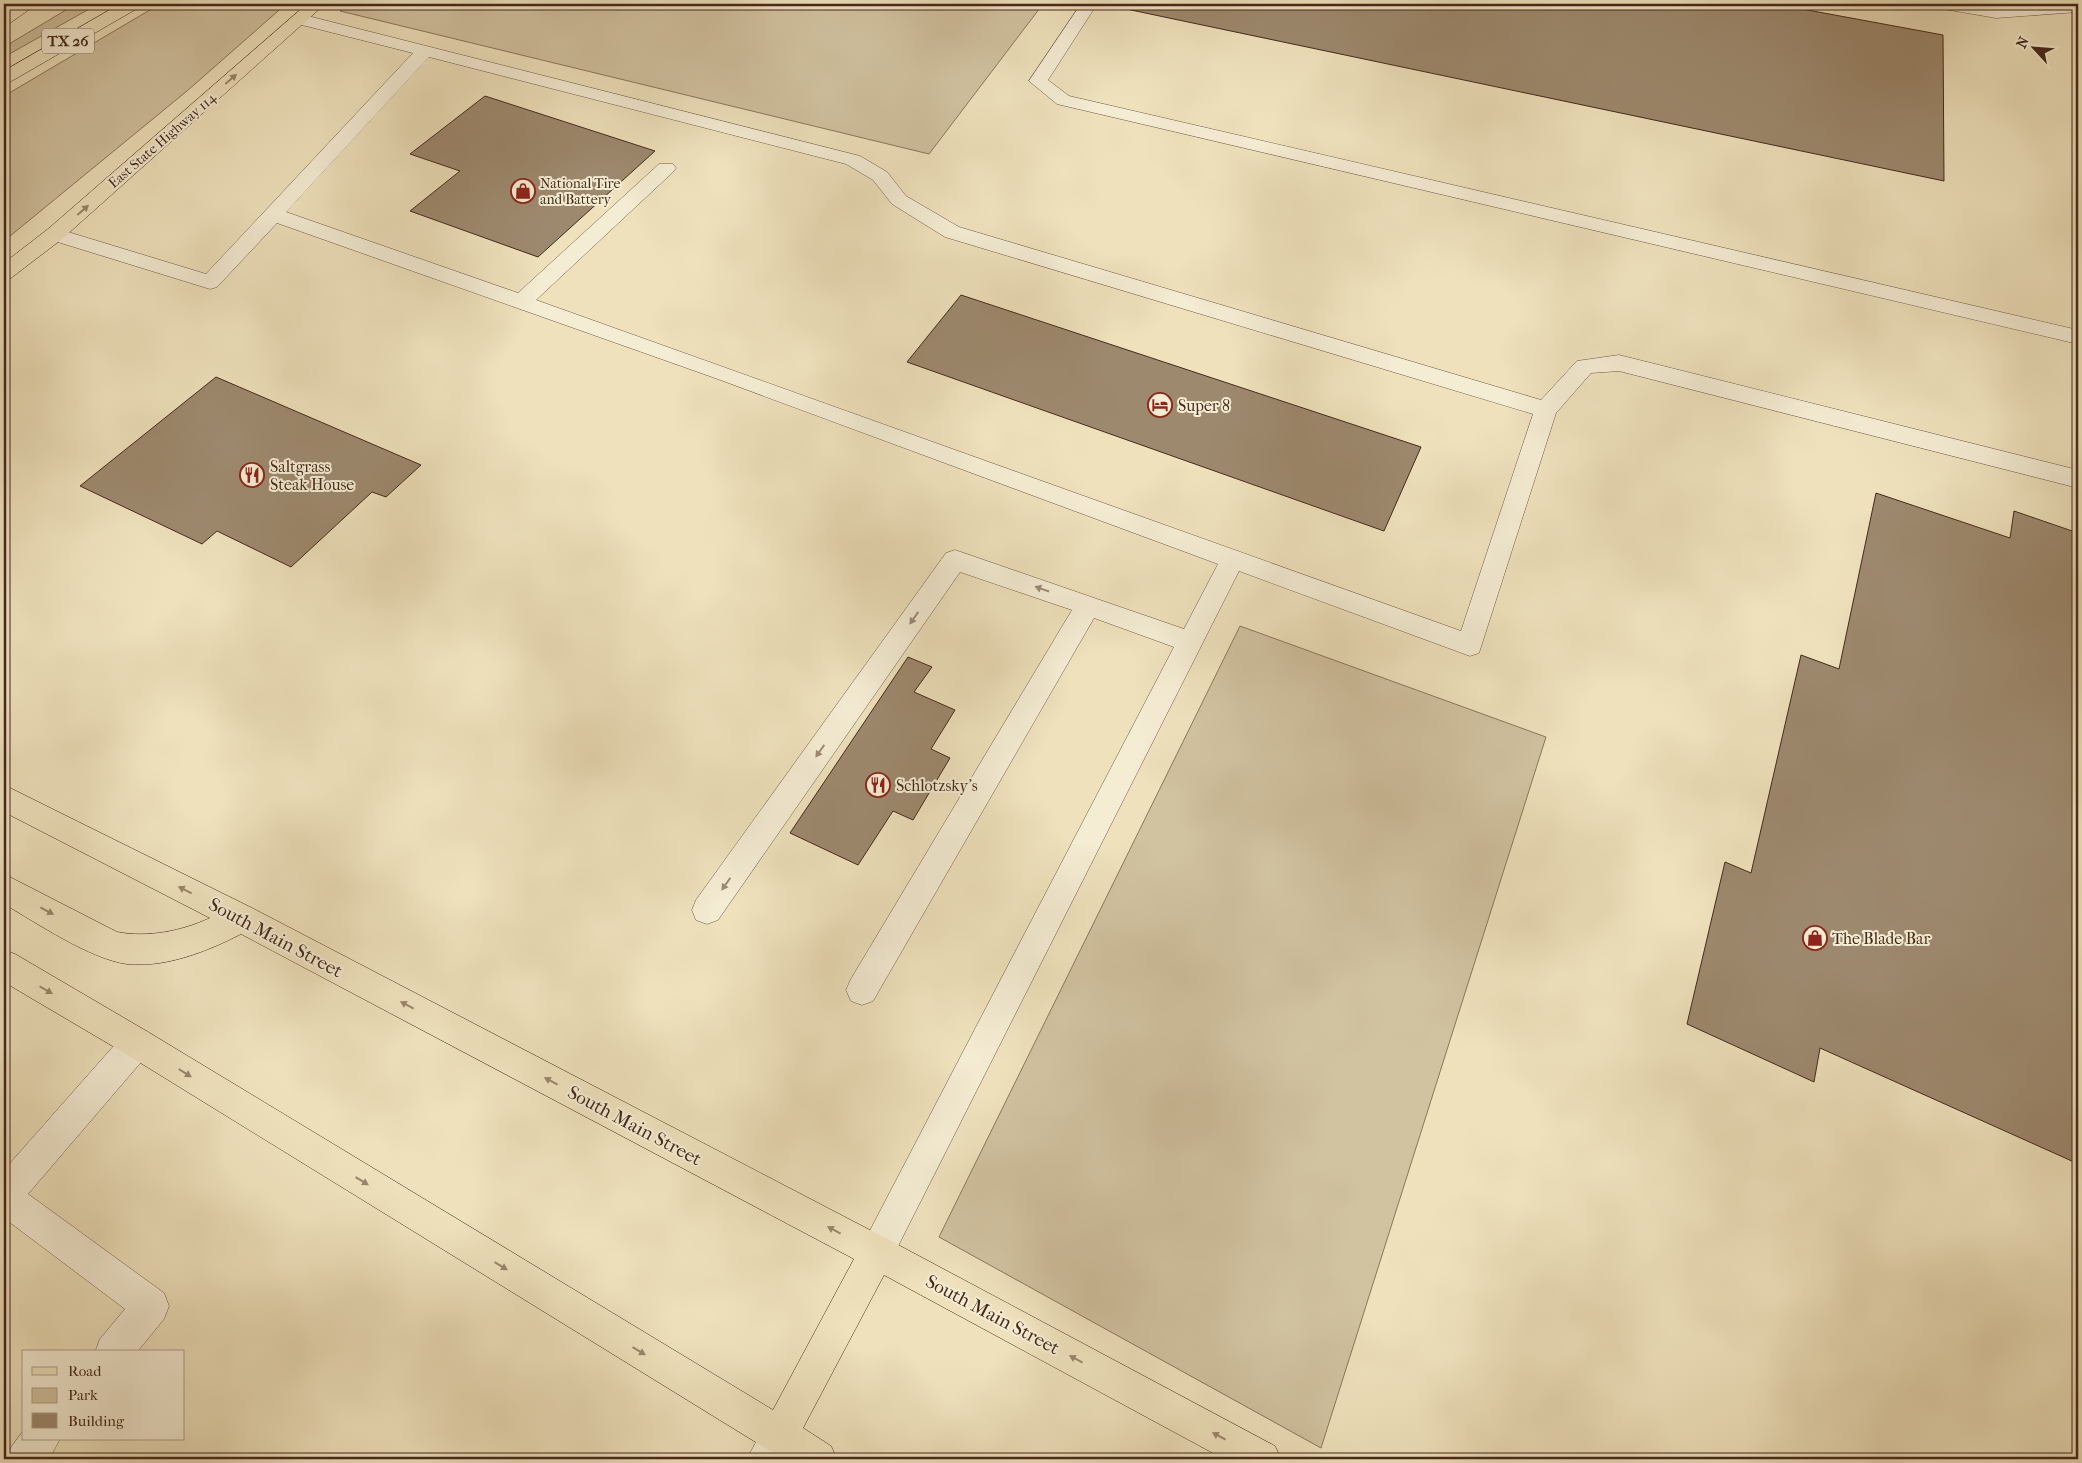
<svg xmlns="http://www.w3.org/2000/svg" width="2082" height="1463" font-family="'IM FELL French Canon',serif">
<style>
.green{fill:#d1c2a0;stroke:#8b765d}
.building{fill:#9d896e;stroke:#45291a}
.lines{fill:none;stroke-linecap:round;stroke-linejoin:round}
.minor-casing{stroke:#6f5742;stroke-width:1}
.major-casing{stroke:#45291a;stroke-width:1}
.highway-casing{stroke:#45291a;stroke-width:1}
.minor{fill:#f4ecd3;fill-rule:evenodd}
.major{fill:#eee1bc;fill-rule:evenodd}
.highway{fill:#eee1bc;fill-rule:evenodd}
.oneway{fill:#9a856b}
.oneway2{fill:#9c8a76}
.labels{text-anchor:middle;stroke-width:4;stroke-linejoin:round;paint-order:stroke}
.far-street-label{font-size:14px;fill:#45291a;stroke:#f4ecd3}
.far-poi-label{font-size:14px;fill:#45291a;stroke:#f4ecd3;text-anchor:start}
.shield{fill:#f4ecd3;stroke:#7a6452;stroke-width:1}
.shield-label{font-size:15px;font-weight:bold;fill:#45291a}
.poi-label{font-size:16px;fill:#45291a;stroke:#f4ecd3;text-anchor:start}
.near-street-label{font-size:19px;fill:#45291a;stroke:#f4ecd3}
</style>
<rect width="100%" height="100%" fill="#eee1bc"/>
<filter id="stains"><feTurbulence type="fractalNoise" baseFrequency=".004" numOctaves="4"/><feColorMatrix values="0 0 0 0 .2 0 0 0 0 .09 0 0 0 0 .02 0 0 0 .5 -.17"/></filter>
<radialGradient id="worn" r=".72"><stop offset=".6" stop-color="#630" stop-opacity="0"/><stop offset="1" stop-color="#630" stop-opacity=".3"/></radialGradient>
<g class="green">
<path d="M76,4H98L4,57V47Z"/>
<path d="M160,4H286L187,91L4,241V96Z"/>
<path d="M348,4H1043L929,154L340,11Z"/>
<path d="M1240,626L1546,737L1321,1448L939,1237Z"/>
</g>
<g class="building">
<path d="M1114,4H1775L1943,35L1944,181L1112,6Z"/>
<path d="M485,96L655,151L538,257L410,211L460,171L410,154Z"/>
<path d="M961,295L1421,447L1384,531L907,362Z"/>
<path d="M216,377L421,465L386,497L372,492L291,567L217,531L202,544L80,486Z"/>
<path d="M1876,493L2010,538L2014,511L2078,533V1093L2074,1162L1820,1048L1814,1082L1687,1024L1725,862L1751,873L1801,655L1839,669Z"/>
<path d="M908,657L932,667L914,692L955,710L931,749L950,758L913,820L893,811L858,865L790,833Z"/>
</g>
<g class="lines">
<defs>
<g id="minor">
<path d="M1081,4H1097L1048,80L1069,96L2078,330V344L1057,104L1029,81Z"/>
<path d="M1936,4H1972L1996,8L2078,4V12L1996,18L1944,9L1938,8Z"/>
<path d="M300,14L860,156L887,172L906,196L959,227L1541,400L1577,361L1619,355L2078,470V488L1619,371L1591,373L1556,413L1479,653L1470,656L1239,571L889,1264L877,1270L865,1264L859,1252L865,1240L1174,647L1094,618L873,1001L862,1005L851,1001L846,990L851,979L1072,610L960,572L718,920L707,924L696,920L692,910L696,900L946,553L955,550L1184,629L1218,564L715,378L277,223L217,287L210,289L48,239L45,234L48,229L55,228L206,274L413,53L294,23L291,19L294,15ZM429,57L846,164L873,180L892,204L945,237L1533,414L1461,631L536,300L673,172L676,168L673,164H659L518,293L286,212Z"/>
<path d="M137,1027L148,1032L153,1043L148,1054L28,1194L164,1293L169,1306L164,1319L137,1352H95L100,1339L125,1309L4,1218V1170L126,1032Z"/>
<path d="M779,1417L792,1423L798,1436L787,1459H747L766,1423Z"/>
<path d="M24,1430V1439H60L49,1459H6L12,1446Z"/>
</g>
<g id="major">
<path d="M307,4H325L62,239L11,278L4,280V263L48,229Z"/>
<path d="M4,785L252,908L889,1240L1275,1446L1281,1459H1224L884,1275L803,1428L831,1446L837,1459H783L126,1054L4,982V950L15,954L148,1032L773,1410L854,1259L241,934C208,951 166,968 127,964C90,959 37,923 4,904V874L117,932C148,938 182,931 210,918L4,812Z"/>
</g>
<g id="highway">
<path d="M17,4H37L10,23L4,24V12Z"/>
<path d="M120,4H140L138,8L10,82L4,83V71Z"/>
</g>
</defs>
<use href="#minor" class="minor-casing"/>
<use href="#major" class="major-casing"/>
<use href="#highway" class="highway-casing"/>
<use href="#minor" class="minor"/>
<use href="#major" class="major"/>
<use href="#highway" class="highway"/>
</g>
<defs><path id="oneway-solid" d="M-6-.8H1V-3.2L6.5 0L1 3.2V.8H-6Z" transform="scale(1.25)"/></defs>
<g class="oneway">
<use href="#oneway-solid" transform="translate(231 79) rotate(-41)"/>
<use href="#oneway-solid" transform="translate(83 210) rotate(-41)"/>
<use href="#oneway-solid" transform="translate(185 890) rotate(-153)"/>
<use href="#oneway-solid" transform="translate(47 911) rotate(28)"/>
<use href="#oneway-solid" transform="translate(46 990) rotate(30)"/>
<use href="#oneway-solid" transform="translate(407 1005) rotate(-152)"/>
<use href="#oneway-solid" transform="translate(185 1073) rotate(32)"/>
<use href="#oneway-solid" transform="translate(551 1081) rotate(-152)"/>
<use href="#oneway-solid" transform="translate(362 1181) rotate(31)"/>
<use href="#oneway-solid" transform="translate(834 1230) rotate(-152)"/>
<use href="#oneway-solid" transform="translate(501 1266) rotate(31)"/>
<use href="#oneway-solid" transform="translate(639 1351) rotate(31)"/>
<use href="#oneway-solid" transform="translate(1076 1359) rotate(-152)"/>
<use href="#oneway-solid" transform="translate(1219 1436) rotate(-152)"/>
</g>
<g class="oneway2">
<use href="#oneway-solid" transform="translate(1042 589) rotate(-161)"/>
<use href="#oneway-solid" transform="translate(914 618) rotate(125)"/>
<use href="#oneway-solid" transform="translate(820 751) rotate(125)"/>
<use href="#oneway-solid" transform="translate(726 884) rotate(125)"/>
</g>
<defs>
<symbol id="shop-ring" viewBox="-11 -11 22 22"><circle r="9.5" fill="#f4ecd3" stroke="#8f2418" stroke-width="1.5"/><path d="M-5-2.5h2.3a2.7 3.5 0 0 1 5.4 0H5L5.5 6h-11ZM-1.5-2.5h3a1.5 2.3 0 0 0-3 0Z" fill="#8f2418"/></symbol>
<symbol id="hotel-ring" viewBox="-11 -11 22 22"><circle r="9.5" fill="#f4ecd3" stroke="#8f2418" stroke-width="1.5"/><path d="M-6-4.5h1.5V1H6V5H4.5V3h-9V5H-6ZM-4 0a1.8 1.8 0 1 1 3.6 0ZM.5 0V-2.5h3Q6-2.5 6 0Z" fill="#8f2418"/></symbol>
<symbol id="restaurant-ring" viewBox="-11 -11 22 22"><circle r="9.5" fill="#f4ecd3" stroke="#8f2418" stroke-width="1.5"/><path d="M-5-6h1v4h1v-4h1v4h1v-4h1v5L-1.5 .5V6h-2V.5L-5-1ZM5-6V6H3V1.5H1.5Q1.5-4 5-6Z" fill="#8f2418"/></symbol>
</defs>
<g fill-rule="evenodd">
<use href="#shop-ring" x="509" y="177" width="28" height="28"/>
<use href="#hotel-ring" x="1146" y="391" width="28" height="28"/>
<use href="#restaurant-ring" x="238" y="461" width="28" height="28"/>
<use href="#restaurant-ring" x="864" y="771" width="28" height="28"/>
<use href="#shop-ring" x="1801" y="924" width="28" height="28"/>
</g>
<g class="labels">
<g class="far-street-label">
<text transform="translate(162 140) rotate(-41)" y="5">East State Highway 114</text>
</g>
<g class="far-poi-label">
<text x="540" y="188">National Tire<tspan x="540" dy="16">and Battery</tspan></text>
</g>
<rect class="shield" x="42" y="28.5" width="52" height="25" rx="4"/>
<g class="shield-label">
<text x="68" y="46">TX 26</text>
</g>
<g class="poi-label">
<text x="1178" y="411">Super 8</text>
<text x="270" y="472">Saltgrass<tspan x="270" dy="18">Steak House</tspan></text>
<text x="896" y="791">Schlotzsky's</text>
<text x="1832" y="944">The Blade Bar</text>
</g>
<g class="near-street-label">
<text transform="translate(276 937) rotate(28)" y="7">South Main Street</text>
<text transform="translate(635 1125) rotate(28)" y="7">South Main Street</text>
<text transform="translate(993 1314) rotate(28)" y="7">South Main Street</text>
</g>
</g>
<rect width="2082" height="1463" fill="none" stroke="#eee1bc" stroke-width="20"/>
<rect x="5" y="5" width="2072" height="1453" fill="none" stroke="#45291a" stroke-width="2.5"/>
<rect x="10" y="10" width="2062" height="1443" fill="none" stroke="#45291a"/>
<rect x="22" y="1350" width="162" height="90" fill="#f4ecd3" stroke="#ae9e89"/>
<rect x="32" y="1367" width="25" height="8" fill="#eee1bc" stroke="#ae9e89"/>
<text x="68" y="1376" font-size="15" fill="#45291a">Road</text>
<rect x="32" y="1388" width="25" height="15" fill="#d1c2a0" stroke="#ae9e89"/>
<text x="68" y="1400" font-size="15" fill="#45291a">Park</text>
<rect x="32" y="1413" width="25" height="15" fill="#9d896e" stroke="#ae9e89"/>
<text x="68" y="1426" font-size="15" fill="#45291a">Building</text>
<g transform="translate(2034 48) rotate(296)" stroke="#f4ecd3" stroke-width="4" paint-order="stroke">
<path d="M0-4L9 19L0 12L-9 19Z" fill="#45291a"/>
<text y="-8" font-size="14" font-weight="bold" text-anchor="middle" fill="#45291a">N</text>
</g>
<rect width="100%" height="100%" filter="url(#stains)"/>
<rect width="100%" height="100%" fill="url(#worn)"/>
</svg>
